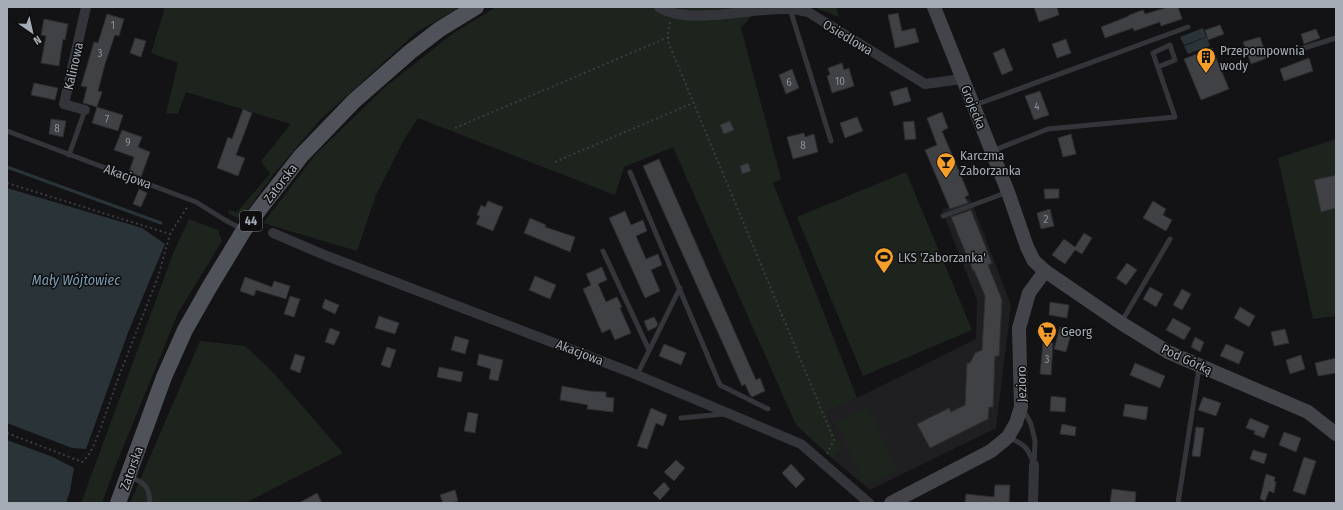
<svg xmlns="http://www.w3.org/2000/svg" width="1343" height="510" font-family="'Fira Sans Condensed',sans-serif">
<style>
.built{fill:#1f1f22}
.green{fill:#1d241d}
.water{fill:#293338}
.lines{fill:none;stroke-linecap:round;stroke-linejoin:round}
.stream{stroke:#293338;stroke-width:3}
.building{fill:#3f4145;stroke:#2d2d31}
.path{stroke:#3a3c41;stroke-width:2;stroke-dasharray:2 3;stroke-linecap:butt}
.lane{stroke:#34353a;stroke-width:5}
.street{stroke:#34353a;stroke-width:10}
.secondary{stroke:#42444a;stroke-width:14}
.primary{stroke:#505259;stroke-width:16}
.labels{text-anchor:middle;stroke-width:3;stroke-linejoin:round;paint-order:stroke}
.number-label{font-size:11px;fill:#8b9099}
.shield{fill:#0e0e0f;stroke:#777c83;stroke-width:1}
.shield-label{font-size:12px;font-weight:bold;fill:#a4abb5}
.street-label{font-size:13px;fill:#a4abb5;stroke:#0e0e0f}
.poi-label{font-size:13px;fill:#a4abb5;stroke:#0e0e0f;text-anchor:start}
.water-label{font-size:14px;font-style:italic;fill:#7a9cb1;stroke:#0e0e0f}
</style>
<rect width="100%" height="100%" fill="#131315"/>
<path class="built" d="M970,198L1011,305L996,428L870,490L832,458L842,450L826,412L857,398L976,339L977,300L942,210Z"/>
<g class="green">
<path d="M165,7H460L417,32L320,120L272,176L241,219L229,214L228,210L237,212L270,174L261,161L291,124L186,92L178,114L166,113L178,63L151,53Z"/>
<path d="M496,7H759L741,28L781,179L773,183L857,398L826,412L842,450L832,458L796,425L673,147L624,167L615,195L418,118L405,138L376,195L357,251L263,223L316,154L384,88L452,34Z"/>
<path d="M813,7H836L839,17Z"/>
<path d="M1336,139V316L1313,319L1278,158Z"/>
<path d="M906,172L972,330L863,376L797,217Z"/>
<path d="M189,219L218,230L222,241L178,313L115,467L102,503H81L173,254Z"/>
<path d="M200,341L245,346L271,370L343,453L245,503H130Z"/>
<path d="M868,407L897,470L865,485L836,422Z"/>
</g>
<g class="water">
<path d="M1203,28L1206,37L1184,45L1180,37Z"/>
<path d="M1207,37L1210,46L1188,54L1184,46Z"/>
<path d="M7,188L142,228L165,244L129,330L86,449L72,448L7,423Z"/>
<path d="M7,440L53,457L74,468L70,491L66,503H7Z"/>
</g>
<g class="lines">
<path class="stream" d="M7,167L161,223"/>
</g>
<g class="building">
<path d="M1034,7H1057L1059,15L1039,22Z"/>
<path d="M1168,7H1178L1182,19L1161,26L1160,22L1134,31L1133,28L1105,38L1101,27L1129,16V15L1143,10L1145,14Z"/>
<path d="M898,13L902,31L915,28L919,42L895,48L888,15Z"/>
<path d="M107,14L124,19L119,36L115,35L105,64L98,91L102,92L97,107L83,103L87,87L81,86L94,42L98,43Z"/>
<path d="M44,19L68,24L65,40L63,39L59,66L41,63L46,36L41,35Z"/>
<path d="M1220,25L1224,34L1208,40L1205,30Z"/>
<path d="M1316,29L1320,38L1304,44L1301,34Z"/>
<path d="M1260,37L1267,58L1251,64L1243,42Z"/>
<path d="M135,38L146,41L141,57L130,53Z"/>
<path d="M1066,39L1071,53L1057,58L1052,44Z"/>
<path d="M1004,48L1013,70L1002,75L993,53Z"/>
<path d="M1212,48L1229,89L1201,100L1184,59Z"/>
<path d="M1309,58L1313,71L1284,81L1280,69Z"/>
<path d="M842,63L844,70L849,68L854,86L832,93L827,76L830,75L828,68Z"/>
<path d="M792,69L799,88L786,94L779,75Z"/>
<path d="M34,83L58,88L55,100L31,95Z"/>
<path d="M907,87L911,101L894,106L890,92Z"/>
<path d="M1040,91L1049,115L1034,120L1025,96Z"/>
<path d="M97,107L123,115L118,131L92,123Z"/>
<path d="M243,109L252,113L236,155L245,158L238,176L217,168L228,137L232,139Z"/>
<path d="M942,112L948,128L942,131L969,195L965,197L968,203L950,209L925,150L937,145L927,118Z"/>
<path d="M857,117L863,131L845,138L840,123Z"/>
<path d="M51,119L66,121L63,137L49,134Z"/>
<path d="M730,121L734,130L724,134L720,125Z"/>
<path d="M914,121L916,139L905,140L903,122Z"/>
<path d="M122,130L142,137L138,147L150,152L141,177L129,172L134,157L114,150Z"/>
<path d="M804,133L805,137L814,134L818,152L793,159L787,137Z"/>
<path d="M1071,134L1076,154L1063,157L1058,138Z"/>
<path d="M659,159L756,380L760,378L765,391L752,397L750,395L745,384L742,386L643,166Z"/>
<path d="M748,163L751,171L742,174L740,166Z"/>
<path d="M1336,175V208L1321,212L1314,180Z"/>
<path d="M139,189L147,193L141,207L133,204Z"/>
<path d="M1044,189H1059V198L1045,199Z"/>
<path d="M488,201L503,207L493,231L476,224L480,216L477,215L481,205L485,207Z"/>
<path d="M1153,201L1166,209L1163,215L1172,220L1166,231L1143,218Z"/>
<path d="M1050,209L1054,226L1041,229L1037,213Z"/>
<path d="M971,210L992,263L988,265L1002,300L999,356H995L993,407H989L988,419L930,448L917,424L949,408L951,412L965,405L967,363H970L975,353L982,350L985,296L974,270L973,271L951,217Z"/>
<path d="M625,211L631,225L643,220L647,231L636,236L646,259L658,254L662,265L651,270L660,291L645,298L609,218Z"/>
<path d="M530,218L546,225L545,227L575,237L570,252L524,233Z"/>
<path d="M1084,233L1092,238L1082,254L1075,250L1065,264L1052,255L1064,239L1075,247Z"/>
<path d="M1127,263L1137,270L1126,285L1116,278Z"/>
<path d="M602,267L607,280L598,284L606,302L617,297L622,307L620,308L631,333L615,340L610,329L602,333L583,289L591,285L586,274Z"/>
<path d="M535,276L556,285L550,299L529,290Z"/>
<path d="M245,277L272,287L274,281L290,286L286,299L256,290L254,296L240,291Z"/>
<path d="M1150,287L1163,294L1156,307L1143,299Z"/>
<path d="M1182,289L1191,294L1182,310L1173,305Z"/>
<path d="M290,296L300,299L294,317L284,314Z"/>
<path d="M325,299L339,305L335,314L322,308Z"/>
<path d="M1050,302L1069,305L1067,318L1049,315Z"/>
<path d="M1240,307L1255,316L1249,327L1234,318Z"/>
<path d="M379,316L399,323L395,334L375,328Z"/>
<path d="M654,317L658,324L656,327L648,331L644,321Z"/>
<path d="M1173,318L1191,328L1184,340L1166,330Z"/>
<path d="M1060,327L1072,330L1066,352L1054,349Z"/>
<path d="M330,328L340,332L334,345L325,342Z"/>
<path d="M1285,329L1289,343L1274,346L1271,332Z"/>
<path d="M455,336L469,340L465,354L451,350Z"/>
<path d="M1195,337L1204,342L1200,352L1191,347Z"/>
<path d="M1043,342L1053,343L1051,375L1040,374Z"/>
<path d="M664,344L686,353L681,365L659,356Z"/>
<path d="M1226,344L1244,352L1239,364L1220,356Z"/>
<path d="M387,347L396,350L390,368L381,365Z"/>
<path d="M295,354L305,357L300,373L290,369Z"/>
<path d="M479,354L503,360L498,381L489,379L491,369L477,365Z"/>
<path d="M1301,355L1305,369L1290,374L1286,360Z"/>
<path d="M1336,358V373L1318,376L1315,363Z"/>
<path d="M1135,363L1165,376L1160,388L1130,375Z"/>
<path d="M439,367L463,372L461,382L437,377Z"/>
<path d="M562,386L589,391L606,392V397L614,398L613,412L587,409L588,405L560,400Z"/>
<path d="M1051,396L1066,398L1065,412L1050,411Z"/>
<path d="M1203,397L1221,403L1216,416L1198,410Z"/>
<path d="M1125,404L1148,407L1146,420L1123,416Z"/>
<path d="M651,408L667,415L663,426L656,423L647,449L637,446Z"/>
<path d="M468,412L478,414L475,433L464,431Z"/>
<path d="M1250,418L1269,426L1264,438L1254,434L1255,431L1246,428Z"/>
<path d="M1062,424L1076,427L1075,436L1060,434Z"/>
<path d="M1196,427L1204,428L1200,457L1192,456Z"/>
<path d="M1284,432L1301,438L1296,452L1279,445Z"/>
<path d="M1253,450L1267,454L1264,464L1250,459Z"/>
<path d="M1304,457L1316,461L1305,495L1293,491Z"/>
<path d="M676,460L685,468L674,481L664,472Z"/>
<path d="M791,464L805,479L796,488L782,473Z"/>
<path d="M1266,474L1275,477L1274,481L1276,482L1274,493L1269,491L1265,501L1260,499Z"/>
<path d="M664,482L670,489L660,500L653,493Z"/>
<path d="M995,485H1010L1009,503H965L966,494L994,497Z"/>
<path d="M1112,489L1136,492L1135,503H1110Z"/>
<path d="M455,490L458,501L451,503H443L440,495Z"/>
<path d="M317,493L322,503H299Z"/>
</g>
<g class="lines">
<g class="path">
<path d="M670,22L668,32L669,44L834,440L827,454"/>
<path d="M455,128L669,37"/>
<path d="M555,162L693,103"/>
<path d="M7,183L170,234"/>
<path d="M7,433L82,462L88,456L93,447L100,430L119,376L158,277L170,234L188,206"/>
</g>
<g class="lane">
<path d="M790,9L831,141"/>
<path d="M1285,54L1336,38"/>
<path d="M975,105L1188,27"/>
<path d="M7,131L196,202L225,220L242,229"/>
<path d="M992,151L1048,129L1175,117L1153,53L1170,45L1175,60L1158,67"/>
<path d="M69,155L85,110"/>
<path d="M630,172L720,385L768,409"/>
<path d="M943,216L1008,192"/>
<path d="M603,251L649,350"/>
<path d="M1122,321L1170,239"/>
<path d="M637,375L680,288"/>
<path d="M1023,409L1031,424L1035,441L1034,465"/>
<path d="M681,418L724,414"/>
<path d="M1009,437C1023,445 1027,445 1033,462"/>
<path d="M130,477C145,483 149,486 150,503"/>
<path d="M1178,503L1199,368"/>
</g>
<g class="street">
<path d="M659,7C687,26 755,7 790,9C796,9 802,11 808,12L925,84L962,79"/>
<path d="M85,110L64,104L86,7"/>
<path d="M273,233L327,256L630,372L801,444L869,503"/>
<path d="M1033,503L1034,465"/>
</g>
<g class="secondary">
<path d="M934,7L1008,192L1027,247L1034,261L1045,271L1121,323L1168,352L1308,412L1336,434"/>
<path d="M891,503L991,451L1008,437L1016,423L1021,407L1019,328L1029,293L1045,271"/>
</g>
<path class="primary" d="M118,503L164,377L185,330L210,286L244,230L261,207L301,156L354,101L410,52L440,29L476,7"/>
</g>
<defs>
<symbol id="building-pin" viewBox="-11 -11 22 30"><path d="M0 17L-7.5 6A9.5 9.5 0 1 1 7.5 6Z" fill="#f59f2a" stroke="#0e0e0f"/><path d="M-4-6H4V6H1V3H-1V6H-4ZM-2.5-4.3h1.7v1.8h-1.7ZM.8-4.3h1.7v1.8H.8ZM-2.5-1h1.7V.8h-1.7ZM.8-1h1.7V.8H.8Z" fill="#111"/></symbol>
<symbol id="bar-pin" viewBox="-11 -11 22 30"><path d="M0 17L-7.5 6A9.5 9.5 0 1 1 7.5 6Z" fill="#f59f2a" stroke="#0e0e0f"/><path d="M-6-5H6L.8 .8V4.5H3.5V6h-7V4.5H-.8V.8Z" fill="#111"/></symbol>
<symbol id="stadium-pin" viewBox="-11 -11 22 30"><path d="M0 17L-7.5 6A9.5 9.5 0 1 1 7.5 6Z" fill="#f59f2a" stroke="#0e0e0f"/><path d="M0-5a6.5 5 0 1 0 0 10a6.5 5 0 1 0 0-10ZM-3.5-1.8h7v3.6h-7Z" fill="#111"/></symbol>
<symbol id="supermarket-pin" viewBox="-11 -11 22 30"><path d="M0 17L-7.5 6A9.5 9.5 0 1 1 7.5 6Z" fill="#f59f2a" stroke="#0e0e0f"/><path d="M-6-5.5h2.5l.6 2H6L4.5 2H-2.5L-4.4-4H-6ZM-1.5 3.2a1.3 1.3 0 1 0 .1 0ZM3 3.2a1.3 1.3 0 1 0 .1 0Z" fill="#111"/></symbol>
</defs>
<g fill-rule="evenodd">
<use href="#building-pin" x="1195" y="46" width="22" height="30"/>
<use href="#bar-pin" x="935" y="151" width="22" height="30"/>
<use href="#stadium-pin" x="873" y="246" width="22" height="30"/>
<use href="#supermarket-pin" x="1036" y="320" width="22" height="30"/>
</g>
<g class="labels">
<g class="number-label">
<text x="113" y="29">1</text>
<text x="100" y="57">3</text>
<text x="840" y="85">10</text>
<text x="789" y="86">6</text>
<text x="1037" y="110">4</text>
<text x="107" y="123">7</text>
<text x="57" y="132">8</text>
<text x="128" y="146">9</text>
<text x="803" y="149">8</text>
<text x="1046" y="223">2</text>
<text x="1047" y="363">3</text>
</g>
<rect class="shield" x="240" y="211" width="22" height="20" rx="3"/>
<g class="shield-label">
<text x="251" y="225">44</text>
</g>
<g class="street-label">
<text transform="translate(848 37) rotate(31)" y="5">Osiedlowa</text>
<text transform="translate(73 66) rotate(-77)" y="5">Kalinowa</text>
<text transform="translate(974 107) rotate(68)" y="5">Grojecka</text>
<text transform="translate(128 176) rotate(20)" y="5">Akacjowa</text>
<text transform="translate(280 183) rotate(-52)" y="5">Zatorska</text>
<text transform="translate(580 352) rotate(21)" y="5">Akacjowa</text>
<text transform="translate(1187 359) rotate(25)" y="5">Pod Górką</text>
<text transform="translate(1021 384) rotate(-91)" y="5">Jezioro</text>
<text transform="translate(131 468) rotate(-70)" y="5">Zatorska</text>
</g>
<g class="poi-label">
<text x="1220" y="55">Przepompownia<tspan x="1220" dy="15">wody</tspan></text>
<text x="960" y="160">Karczma<tspan x="960" dy="15">Zaborzanka</tspan></text>
<text x="898" y="262">LKS 'Zaborzanka'</text>
<text x="1061" y="336">Georg</text>
</g>
<g class="water-label">
<text x="76" y="285">Mały Wójtowiec</text>
</g>
</g>
<rect width="1343" height="510" fill="none" stroke="#a4abb5" stroke-width="16"/>
<g transform="translate(32 32) rotate(146)" stroke="#0e0e0f" stroke-width="3" paint-order="stroke">
<path d="M0-3L7 15L0 10L-7 15Z" fill="#a4abb5"/>
<text y="-6" font-size="11" font-weight="bold" text-anchor="middle" fill="#a4abb5">N</text>
</g>
</svg>
